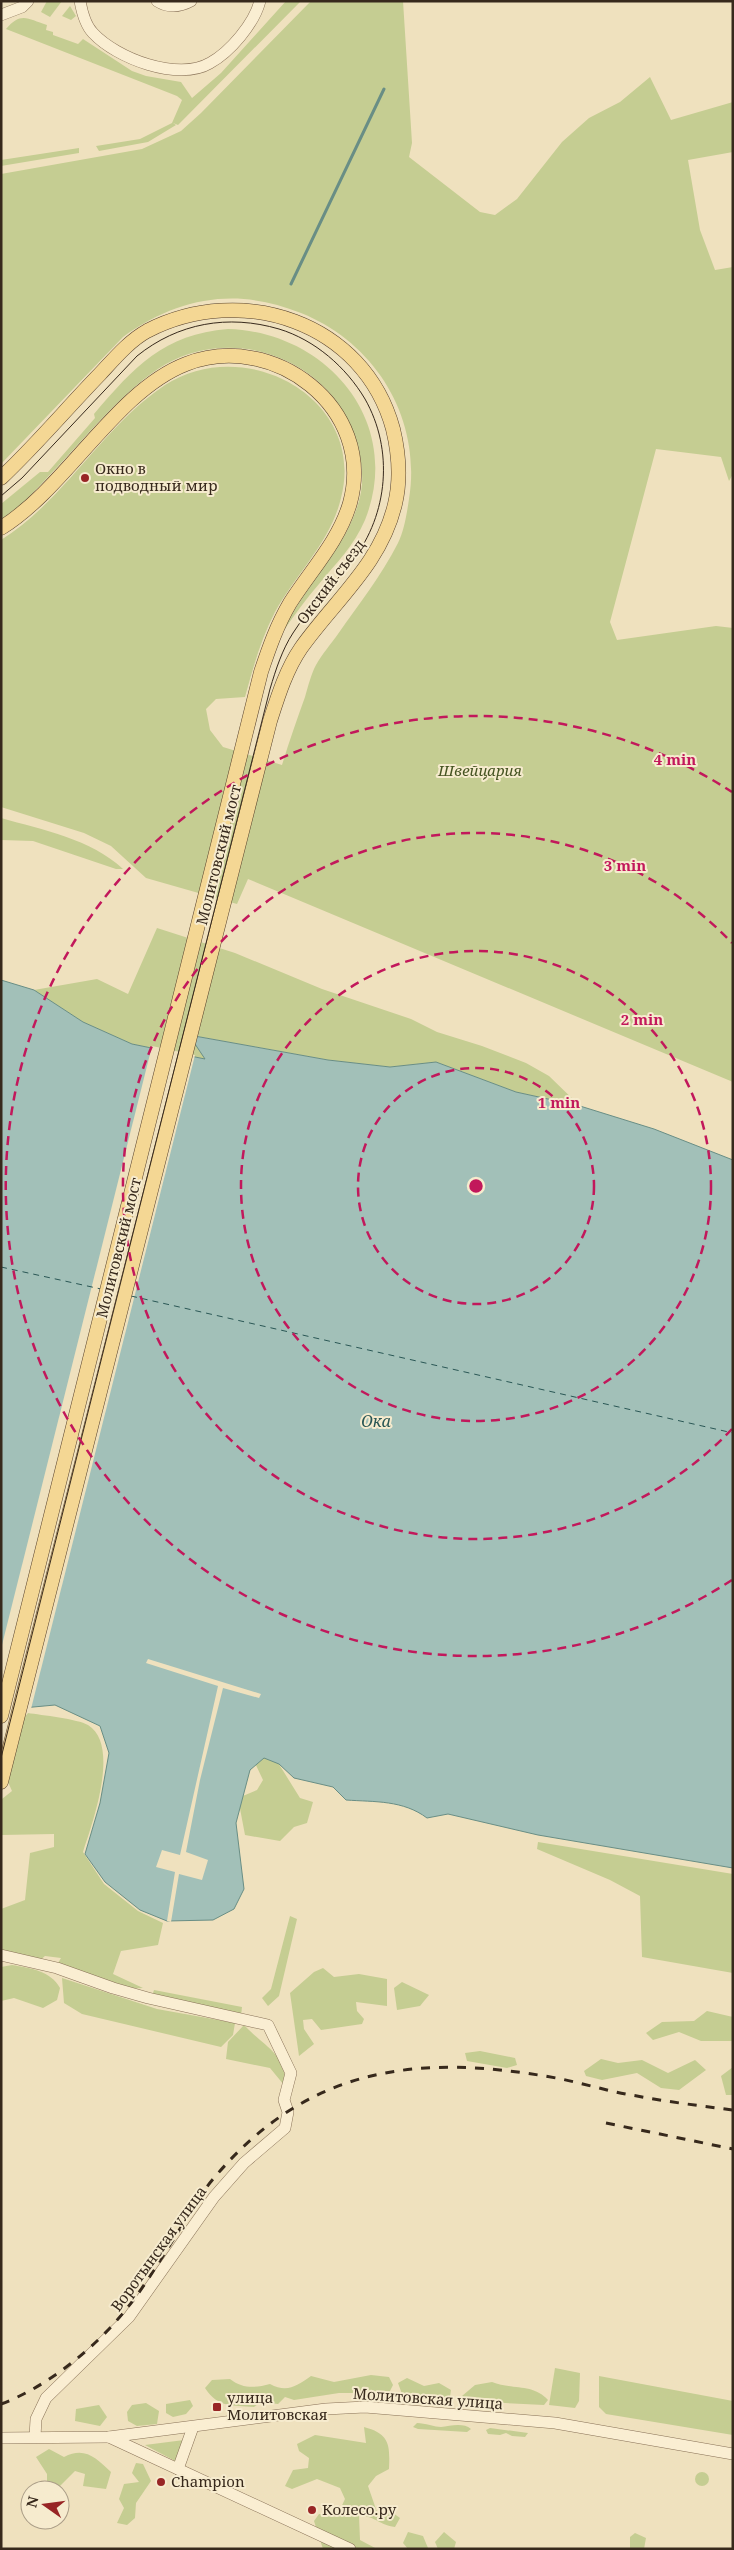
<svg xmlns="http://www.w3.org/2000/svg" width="734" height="2550" font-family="'Noto Serif',serif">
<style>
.green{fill:#c5cd92}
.water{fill:#a2c0b8;stroke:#698e85}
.pier{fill:#efe1be}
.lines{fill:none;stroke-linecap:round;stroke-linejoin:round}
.stream{stroke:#698e85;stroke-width:3}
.ferry{stroke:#2a5755;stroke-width:1;stroke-dasharray:6 5;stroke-linecap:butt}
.minor-casing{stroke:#887157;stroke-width:12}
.major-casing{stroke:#553f2b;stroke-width:15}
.minor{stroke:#faeed2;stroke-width:11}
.major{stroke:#f4d794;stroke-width:14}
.tram{stroke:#37291c;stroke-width:1}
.rail{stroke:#37291c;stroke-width:3;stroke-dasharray:9 9;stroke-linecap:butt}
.ring{fill:none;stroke:#c2185b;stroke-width:2.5;stroke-dasharray:9 6}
.poi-dot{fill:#982525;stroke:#f6ebce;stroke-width:2}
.labels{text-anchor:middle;stroke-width:4;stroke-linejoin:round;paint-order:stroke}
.poi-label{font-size:15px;fill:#37291c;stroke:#f6ebce;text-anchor:start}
.street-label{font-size:15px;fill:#37291c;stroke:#f6ebce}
.park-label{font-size:15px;font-style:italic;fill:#465422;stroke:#f6ebce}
.water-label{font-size:16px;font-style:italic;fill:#2a5755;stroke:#f6ebce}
.centre{fill:#c2185b;stroke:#f6ebce;stroke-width:2.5}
.ring-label{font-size:15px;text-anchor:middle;font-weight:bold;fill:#c2185b;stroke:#f6ebce;stroke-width:4;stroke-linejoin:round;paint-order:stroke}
</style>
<rect width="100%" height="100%" fill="#efe1be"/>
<g class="green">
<path d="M47,1H62L50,17L41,12Z"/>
<path d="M286,1H301L178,125L173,123L176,125L148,142L99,151L96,146L140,139L172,123L182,100L177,96L6,29C21,11 28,19 47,25L46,30L53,32V35L78,44L83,39L132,71L146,76L181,82L192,98L221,73Z"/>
<path d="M311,1H403L412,143L409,157L480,212L495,215L517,199L562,142L589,118L620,102L650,77L671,120L733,102V152L688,160L700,230L715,270L733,267V474L729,481L721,457L656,449L610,622L617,640L716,626L733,628V1082L248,879L237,904L146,878L111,846L84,833L1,807V540C65,500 102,427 165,385C245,333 367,398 341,498C331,541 296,574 275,612C261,639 253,668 245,697L216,699L206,709L210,730L223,747L282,765C289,742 297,719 305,697C308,687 311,674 316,665C322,654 331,644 338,634C359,604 381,576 398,543C404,531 407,513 409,499C422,419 376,343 301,313C237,287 179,297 123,337L1,464V174L142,149L181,131L201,113Z"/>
<path d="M70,6L76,16L71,20L62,16Z"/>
<path d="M79,148V153L1,166V160Z"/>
<path d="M228,329C327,332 404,422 365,520C354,546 336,563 319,584C306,599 295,614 284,630C306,582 351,545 361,492C364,475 361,456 356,440C332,361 237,324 166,364C125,387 79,445 46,479C32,494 18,509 1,519V504L40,472H48L95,418L94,414C134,367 164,334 228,329Z"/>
<path d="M1,818C43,830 91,839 123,869H116L33,841L1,840Z"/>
<path d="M157,928L235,953L322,989L411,1019L437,1032L482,1046L526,1063L549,1076L580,1106L516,1092L436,1062L390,1067L328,1060L190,1035L205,1059L132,1044L83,1022L34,990L97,979L128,994Z"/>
<path d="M28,1713C41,1715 78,1719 88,1725C121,1745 92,1824 83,1852L104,1884L138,1911L163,1923L158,1945L121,1951L113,1974L143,1988L122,1989L57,1965L61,1958L45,1956L39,1961L1,1951V1909L25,1900L30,1853L54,1847V1834L1,1835L2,1799L12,1791L8,1782L20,1723Z"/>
<path d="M272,1753L300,1798L313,1802L307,1823L294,1827L280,1841L245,1835L238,1798L257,1790L263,1780L253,1759Z"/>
<path d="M538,1842L733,1874V1973L642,1957L640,1896L610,1880L537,1849Z"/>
<path d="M290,1916L297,1919L279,1996L268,2006L262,1998L271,1989Z"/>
<path d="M12,1965C30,1968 51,1971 60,1988L57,2000L43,2008L14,1998L1,2001V1967Z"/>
<path d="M323,1968L334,1977L359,1974L387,1979V2006L356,2002L357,2011L364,2019L362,2024L321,2030L312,2019L303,2020L304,2029L314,2044L299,2056L290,1993L314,1972Z"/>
<path d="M62,1978L157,2009L235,2023L233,2035L221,2047L82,2014L64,2003Z"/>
<path d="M402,1982L429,1995L420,2006L397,2010L394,1988Z"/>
<path d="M154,1990L242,2007L241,2016L152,1996Z"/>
<path d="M707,2011L733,2017V2041H701L679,2032L653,2040L646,2033L662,2022L694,2021Z"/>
<path d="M244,2025C261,2044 290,2056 284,2085L270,2068L226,2059L228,2042Z"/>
<path d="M480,2051L515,2058L517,2065L507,2068L467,2061L465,2053Z"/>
<path d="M601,2059L618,2063L642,2060L668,2073L695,2060L706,2070L679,2090L661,2088L637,2073L602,2080L586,2076L584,2071Z"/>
<path d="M733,2067V2095H726L721,2076Z"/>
<path d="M555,2368L580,2373L579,2401L575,2408L549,2405Z"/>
<path d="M371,2375L389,2377L393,2385L389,2393H339L294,2400L285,2397L278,2404L261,2402L254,2407C232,2405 218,2408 205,2388L212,2380L230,2379C243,2389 255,2388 270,2384C287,2393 297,2386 311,2376L334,2382Z"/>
<path d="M599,2376L733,2401V2435L606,2414L599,2407Z"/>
<path d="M407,2378L424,2386L439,2383L451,2390L450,2397L439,2399L402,2394L398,2383Z"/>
<path d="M492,2382C511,2390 533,2383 548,2400L544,2405L467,2401L462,2396L475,2385Z"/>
<path d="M190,2400L193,2406L186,2414L173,2417L166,2413V2404Z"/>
<path d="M146,2403L159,2411L157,2424L137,2426L128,2421L127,2412L132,2405Z"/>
<path d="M99,2405L107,2417L100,2426L75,2421L76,2409Z"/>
<path d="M417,2423C425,2423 435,2427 441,2427C450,2426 463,2422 471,2429L467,2432L418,2429L413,2427Z"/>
<path d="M364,2427C390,2434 390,2445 389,2469L376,2476L368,2486L377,2512L393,2513L400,2518L395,2527C379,2525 377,2517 359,2515L360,2540L377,2549H323L314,2521L319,2514L337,2516L345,2499L340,2488L317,2479L292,2489L285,2486L293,2470L308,2468L309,2458L299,2451L297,2444L315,2435L366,2443Z"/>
<path d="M490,2428L528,2433L525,2437L512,2436L506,2433L500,2435L488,2434L486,2430Z"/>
<path d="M184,2440L177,2462L145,2445Z"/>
<path d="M49,2449L64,2457C85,2446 96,2458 111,2472L106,2489L83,2486L85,2474L75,2471L58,2488L47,2483V2474L36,2457Z"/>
<path d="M136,2463L143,2464L151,2481L136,2503L135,2518L127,2525L117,2523L124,2508L119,2499L124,2484L139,2482L132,2473Z"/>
<circle cx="702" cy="2479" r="7"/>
<path d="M408,2532L423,2536L428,2548L408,2549L403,2543Z"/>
<path d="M444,2532L456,2542L454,2549H438L435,2542Z"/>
<path d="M635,2533L646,2538L644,2549H630V2537Z"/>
</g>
<path class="water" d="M1,980L34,990L83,1022L132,1044L205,1059L189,1035L328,1060L390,1067L436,1062L516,1092L580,1106L654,1129L733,1160V1868L538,1835L448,1814L427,1818C403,1800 375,1802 346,1800L333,1787L294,1778L279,1764L264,1758L250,1770L236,1823L244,1889L234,1909L213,1920L167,1921L140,1910L105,1882L85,1854L100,1803L109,1753L100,1726L55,1705L1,1710Z"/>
<g class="pier">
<path d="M152,1046L195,1055L31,1709L1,1712V1649Z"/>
<path d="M148,1659L261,1694L259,1698L223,1688L200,1780L186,1852L208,1860L202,1880L179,1874L171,1922L167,1921L175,1872L156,1867L162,1850L180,1855L218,1686L146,1663Z"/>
</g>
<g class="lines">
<path class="stream" d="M291,284L384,89"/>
<g class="ferry">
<path d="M1,1267L101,1289"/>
<path d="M131,1296L733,1433"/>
</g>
<defs>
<g id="minor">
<path d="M80,1C82,12 85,25 93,33C116,58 178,82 210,63C230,52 254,24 260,1"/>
<path d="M157,1C168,8 180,7 191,1"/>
<path d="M1,15L22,7L28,1"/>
<path d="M1,1955L57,1968L113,1988L148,1998L268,2025L291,2073L284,2100L288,2112L285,2128L244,2163L214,2197L129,2317L46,2398L36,2419L35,2437"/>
<path d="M109,2437L350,2549"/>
<path d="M1,2438L109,2437L326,2409L365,2407L555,2423L733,2454"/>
<path d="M178,2469L193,2427"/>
</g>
<g id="major">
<path d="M1,478C36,445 67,408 100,374C114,359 129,341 147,331C242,282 364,322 393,429C399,454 401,479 395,504C381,564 335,600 301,648C286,670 278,696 270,721L1,1782"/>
<path d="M1,528C67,487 116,391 186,364C273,330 376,408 350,503C339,541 311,570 290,603C277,625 269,648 261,672L1,1716"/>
</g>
</defs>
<use href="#minor" class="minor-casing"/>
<use href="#major" class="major-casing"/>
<use href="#minor" class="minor"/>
<use href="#major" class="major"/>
<path class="tram" d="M1,496L22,478L137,356C178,323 228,314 279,329C315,340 346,367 365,399C394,450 388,514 353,560C334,585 310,606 293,633C282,650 276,669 270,689L1,1758"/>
<g class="rail">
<path d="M606,2123L733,2149"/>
<path d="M1,2404C45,2388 94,2349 123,2313C140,2293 154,2270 168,2248C183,2225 196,2199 214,2178C308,2066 418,2053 556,2078C583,2083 610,2092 637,2096C669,2102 701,2106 733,2110"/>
</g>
</g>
<g class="ring">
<circle cx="476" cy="1186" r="118"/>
<circle cx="476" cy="1186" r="235"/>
<path d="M732 1429A353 353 0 1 1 732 943"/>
<path d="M732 1580A470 470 0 1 1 732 792"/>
</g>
<g class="poi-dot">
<circle cx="85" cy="478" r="5"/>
<rect x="212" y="2402" width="10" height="10" rx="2.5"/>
<circle cx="161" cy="2482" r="5"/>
<circle cx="312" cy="2510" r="5"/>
</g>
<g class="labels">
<g class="poi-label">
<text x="95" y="474">Окно в<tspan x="95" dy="17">подводный мир</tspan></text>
<text x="227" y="2403">улица<tspan x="227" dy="17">Молитовская</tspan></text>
<text x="171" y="2487">Champion</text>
<text x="322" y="2515">Колесо.ру</text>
</g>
<g class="street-label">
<text transform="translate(331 582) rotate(-53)" y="5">Окский съезд</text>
<text transform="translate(219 855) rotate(-76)" y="5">Молитовский мост</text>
<text transform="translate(119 1248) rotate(-76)" y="5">Молитовский мост</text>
<text transform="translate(159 2249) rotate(-54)" y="5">Воротынская улица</text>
<text transform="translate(428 2399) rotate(4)" y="5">Молитовская улица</text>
</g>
<g class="park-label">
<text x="480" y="776">Швейцария</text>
</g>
<g class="water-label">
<text x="376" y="1427">Ока</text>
</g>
</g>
<circle cx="476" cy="1186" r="8" class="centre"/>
<g class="ring-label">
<text x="675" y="765">4 min</text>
<text x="625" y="871">3 min</text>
<text x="642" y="1025">2 min</text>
<text x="559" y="1108">1 min</text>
</g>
<rect width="734" height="2550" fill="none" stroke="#37291c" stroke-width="5"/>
<g transform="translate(45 2505) rotate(284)"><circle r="24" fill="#f6ebce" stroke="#aa9d87"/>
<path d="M0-4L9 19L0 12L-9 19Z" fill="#982525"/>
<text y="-8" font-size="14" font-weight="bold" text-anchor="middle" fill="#37291c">N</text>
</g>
</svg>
